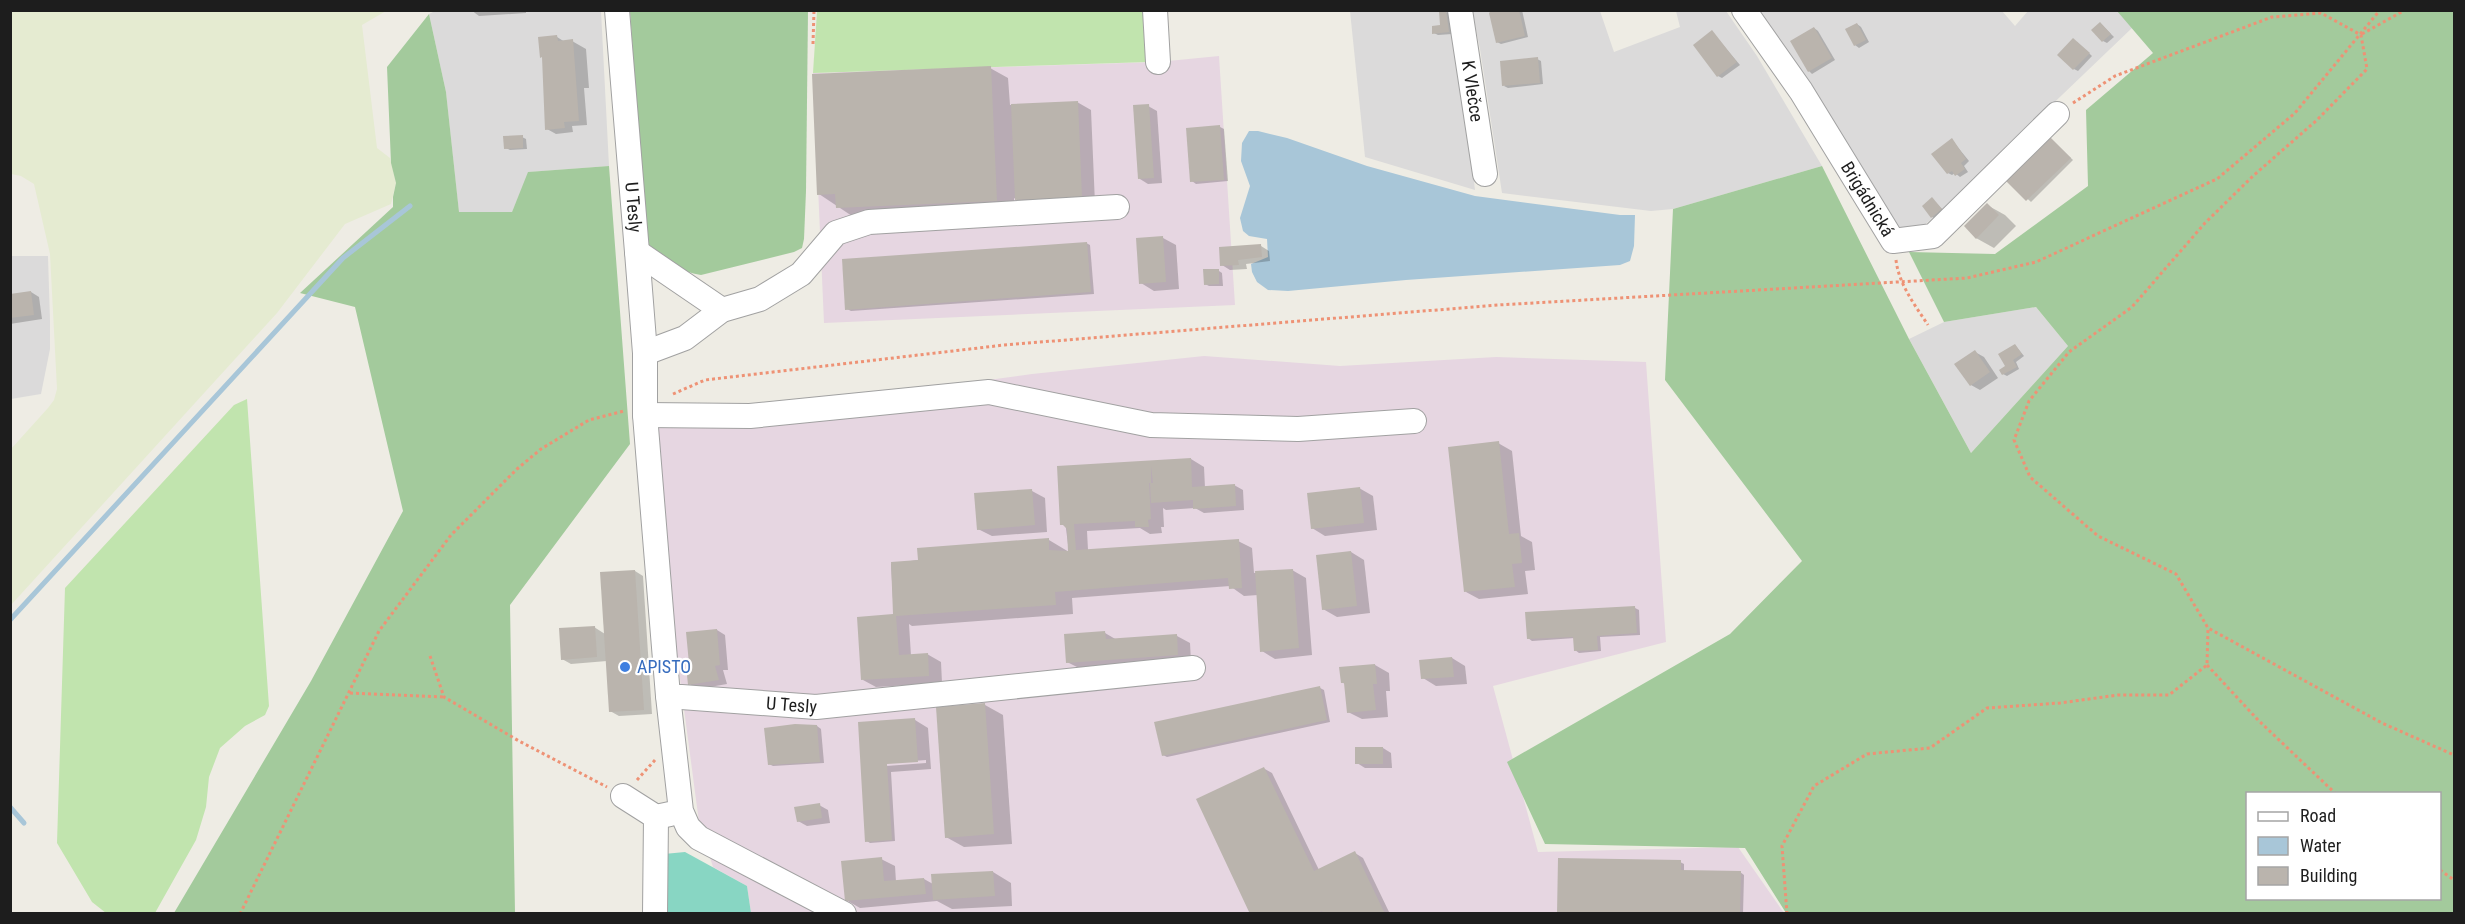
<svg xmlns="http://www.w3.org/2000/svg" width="2465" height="924" font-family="'Roboto Condensed',sans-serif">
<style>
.residential{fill:#dbdada}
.industrial{fill:#e6d6e1}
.farmland{fill:#e5ebd1}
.grass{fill:#c1e4ae}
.forest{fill:#a3ca9c;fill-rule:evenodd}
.pitch{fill:#88d6c3}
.water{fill:#a8c6d8}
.shadow{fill:#0003;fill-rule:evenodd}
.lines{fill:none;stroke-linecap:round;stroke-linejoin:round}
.stream{stroke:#a8c6d8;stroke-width:5}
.building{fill:#bab4ad}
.minor-casing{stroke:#a1a1a1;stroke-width:26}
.path{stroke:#ee9275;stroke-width:3;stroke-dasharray:3 3;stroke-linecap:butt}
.minor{stroke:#fff;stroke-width:24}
.shop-dot{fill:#3f7fe0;stroke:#fff;stroke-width:2}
.labels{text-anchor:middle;stroke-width:4.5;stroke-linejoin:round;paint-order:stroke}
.street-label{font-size:18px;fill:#1d1d1d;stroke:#fff}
.shop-label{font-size:18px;fill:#366cbe;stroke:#fff;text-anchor:start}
</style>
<rect width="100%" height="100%" fill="#eeece4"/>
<g class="residential">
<path d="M437,10L601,11L609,166L529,172L512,212L459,213L446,92L429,14Z"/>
<path d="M2117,10L2132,28L1943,209L1912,236L1903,235L1752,11H2002L2015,26L2028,11Z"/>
<path d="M1350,11H1454L1475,190L1365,157Z"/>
<path d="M1472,11H1600L1614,52L1680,27L1676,11H1726L1757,56L1822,166L1673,209L1651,211L1502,193L1480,49Z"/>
<path d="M10,256H48L50,321V349L41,394L11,399Z"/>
<path d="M2036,307L2068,346L1971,453L1909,339L1944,322Z"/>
</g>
<g class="industrial">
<path d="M1219,56L1235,305L824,323L813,73L1158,62Z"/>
<path d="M1204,356L1340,366L1496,357L1646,362L1666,642L1493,686L1538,852L1738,847L1784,913H751L747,886L713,867L699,822L654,483L659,424L1032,374Z"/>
</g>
<path class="farmland" d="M11,11H386L362,25L377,148L390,158L396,183L391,204L345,224L277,313L11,605V449L48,408L54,400L57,389L50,254L34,184L21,176L11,174Z"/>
<g class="grass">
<path d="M817,11H1144L1148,62L813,73Z"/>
<path d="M247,399L269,706L265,715L245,726L220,748L209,777L206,807L196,840L155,913H106L92,902L57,843L65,588L234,405Z"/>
</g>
<g class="forest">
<path d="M630,11H808L806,191L804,239L802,248L794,252L701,275C677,271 661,260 646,241Z"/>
<path d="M2117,11H2454V913H1786L1745,848L1545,844L1507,762L1730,634L1802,561L1665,380L1673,209L1822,166L1909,339L1971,453L2068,346L2036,307L1944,322L1909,252L1995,254L2088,186L2086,110L2153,53ZM2248,794H2440V898H2248Z"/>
<path d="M429,14L446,92L459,212H512L528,172L609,166L630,444L510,605L515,913H174L311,681L403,511L355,307L300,293L393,207V197L396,183L391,163L387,67Z"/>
</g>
<path class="pitch" d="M685,852L747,886L751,913H666L664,854Z"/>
<path class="water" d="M1249,131H1258L1287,138L1367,166L1475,196L1620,215H1635L1634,246L1630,261L1620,265L1406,280L1288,291L1268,290L1257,282L1252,272L1251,264L1268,257L1267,239L1249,236L1243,231L1240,218L1250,186L1241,161L1242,143Z"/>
<g class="shadow">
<path d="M526,10V13L479,16L471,10Z"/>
<path d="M1494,10H1522L1528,37L1501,44L1497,42Z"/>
<path d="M1446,12L1450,14L1452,34L1438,35L1434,33L1442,26Z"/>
<path d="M2100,23L2114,37L2107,43L2103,41Z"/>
<path d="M1857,24L1861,27L1869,42L1859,48L1855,45L1847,30Z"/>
<path d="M1814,28L1818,31L1835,60L1812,74L1809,71Z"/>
<path d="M1712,32L1740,65L1722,78L1718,76Z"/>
<path d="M557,37L565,42L572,41L586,49L589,88H584L587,125L572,126L573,132L556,134L547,129Z"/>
<path d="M2077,42L2092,56L2078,71L2074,69Z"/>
<path d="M1537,59L1541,61L1543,84L1508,88L1504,86Z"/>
<path d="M990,68L1008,78L1010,105L1077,102L1091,110L1095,204L1030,207L1014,198V210L855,218L819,194Z"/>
<path d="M1148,106L1157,111L1162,183L1148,184L1140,179Z"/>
<path d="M1220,127L1224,129L1228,181L1196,184L1192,181Z"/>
<path d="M2048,136L2073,160L2031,202L2006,179Z"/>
<path d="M522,137L526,139L527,149L510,150L506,148Z"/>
<path d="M1952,140L1969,161L1964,166L1968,172L1960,177L1955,173L1952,175L1948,173Z"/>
<path d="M1932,199L1945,212L1936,219L1932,217Z"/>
<path d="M1987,205L2005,215L2016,226L1994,248L1976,238Z"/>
<path d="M1163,238L1176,245L1179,289L1154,291L1141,283Z"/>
<path d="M1086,243L1090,245L1094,294L851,311L847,309Z"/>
<path d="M1261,246L1269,251L1270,261L1246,264L1247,269L1230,270L1222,265Z"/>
<path d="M1219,271L1222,273L1223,286H1209L1205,284Z"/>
<path d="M31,292L39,297L42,319L10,324V295Z"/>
<path d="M2015,345L2024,356L2016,362L2019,369L2007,376L2003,374Z"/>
<path d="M1975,352L1984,357L1998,378L1980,390L1971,385Z"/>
<path d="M1498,443L1512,451L1521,536L1532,542L1535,570L1525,571L1528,594L1479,599L1466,592Z"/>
<path d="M1191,459L1204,467L1205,488L1234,485L1243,490L1244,510L1204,513L1195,508L1166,510L1163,508L1164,527H1161L1162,533L1150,534L1140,528L1087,531L1088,550L1238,541L1252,548L1254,573L1292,570L1306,578L1312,655L1275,659L1262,651L1258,595L1244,596L1230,586L1072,598L1073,614L912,626L909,624L911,656L927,654L941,662L942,683L876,687L863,680L894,617L891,564L1049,540L1069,552L1058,467Z"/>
<path d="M1359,488L1373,496L1377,530L1325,536L1312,528Z"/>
<path d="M1032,491L1045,498L1047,532L992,536L978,529Z"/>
<path d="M1351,552L1364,560L1370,613L1337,617L1323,609Z"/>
<path d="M635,571L643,576L652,714L619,716L610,711L607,661L571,664L562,659L594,627L605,634Z"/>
<path d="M1635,608L1639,610L1640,635L1600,637L1601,651L1579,653L1575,650V638L1532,641L1528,638Z"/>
<path d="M717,630L725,635L728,670H723L727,684L698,689L690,684L692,676Z"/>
<path d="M1105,633L1117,640L1177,636L1190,643L1191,662L1081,669L1067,662Z"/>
<path d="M1452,658L1465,666L1467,684L1436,686L1423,678Z"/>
<path d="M1375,665L1389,673L1390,691H1386L1388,717L1362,719L1348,712L1346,685L1342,682Z"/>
<path d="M1320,688L1324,690L1330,722L1167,757L1163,755Z"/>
<path d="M985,705L1003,715L1012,844L964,847L946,837Z"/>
<path d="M915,720L928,728L931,769L891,772L895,841L870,843L867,841L859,723ZM926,760V763L873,767V764Z"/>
<path d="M817,726L821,729L824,763L773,766L769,764Z"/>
<path d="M1383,748L1391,753L1392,768H1365L1357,763Z"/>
<path d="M1263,768L1272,773L1319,870L1355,853L1363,858L1390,914H1252Z"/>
<path d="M819,805L828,810L830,823L807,826L798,821Z"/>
<path d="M881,859L895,866L896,882L924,879L933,884L993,872L1011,883L1012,906L952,909L937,901L860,908L846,900Z"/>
<path d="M1680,862L1684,864V871L1740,872L1744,875L1743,914H1559Z"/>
</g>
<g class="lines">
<g class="stream">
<path d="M10,620L343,258L410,206"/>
<path d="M10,807L24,823"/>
</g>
</g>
<g class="building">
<path d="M1446,10L1449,32L1432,34V26L1440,25L1439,11Z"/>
<path d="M1492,10H1519L1525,36L1496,43L1489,13Z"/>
<path d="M2100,22L2111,34L2102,42L2091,30Z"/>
<path d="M1857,23L1866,40L1854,46L1845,29Z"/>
<path d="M1814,27L1832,58L1808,72L1790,41Z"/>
<path d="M1712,30L1737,62L1717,77L1693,45Z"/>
<path d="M557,35L558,41L573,39L579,121L564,122L565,128L545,130L542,57L540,58L538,37Z"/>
<path d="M2073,38L2090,53L2073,70L2057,55Z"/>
<path d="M1538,57L1540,83L1502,86L1500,61Z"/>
<path d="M991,66L997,201L836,208L835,194L817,195L812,74Z"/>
<path d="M1078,101L1082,197L1015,200L1011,104Z"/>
<path d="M1149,104L1154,178L1138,179L1133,105Z"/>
<path d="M1220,125L1224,180L1190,182L1186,128Z"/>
<path d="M523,135V148L504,149L503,136Z"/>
<path d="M2048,135L2071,158L2026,201L2004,179Z"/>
<path d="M1952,138L1966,159L1961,163L1965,169L1955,176L1952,171L1947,174L1931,154Z"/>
<path d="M1932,197L1942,209L1931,218L1922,206Z"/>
<path d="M1987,203L1999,215L1976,239L1964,226Z"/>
<path d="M1163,236L1166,282L1139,284L1136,238Z"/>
<path d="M1087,242L1091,292L845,310L842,259Z"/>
<path d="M1261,244L1262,257L1238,260L1239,265L1220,266L1219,247Z"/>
<path d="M1203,269H1219V284L1204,285Z"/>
<path d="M31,291L34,315L10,318V294Z"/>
<path d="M2015,344L2022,354L2013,360L2017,367L2002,375L1999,370L2005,366L1998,354Z"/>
<path d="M1975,350L1990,372L1970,386L1954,364Z"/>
<path d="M1499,441L1509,534L1519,533L1522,563L1512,564L1515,587L1464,592L1448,447Z"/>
<path d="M1191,458L1192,487L1235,484L1236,506L1193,509V500L1151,503L1150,483H1153L1151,466V483H1149L1151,519L1148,520L1149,527H1135V521L1074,524L1076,550L1239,539L1242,588L1229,589L1228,578L1055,592L1056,605L896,616L899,655L928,653L929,676L861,680L857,617L893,614L891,562L918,560L917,548L1049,538V550L1068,551L1067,529L1063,525H1060L1057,466Z"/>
<path d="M1360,487L1364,523L1311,529L1307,493Z"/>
<path d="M1032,489L1035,525L977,530L974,493Z"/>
<path d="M1351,551L1357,606L1322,610L1316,555Z"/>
<path d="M1293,569L1299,648L1260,652L1255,571Z"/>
<path d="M635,570L644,710L609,712L600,572Z"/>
<path d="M1635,606L1637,633L1597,636L1598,650L1574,651L1573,637L1527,639L1525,612Z"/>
<path d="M595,626L597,657L561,660L559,628Z"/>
<path d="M717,629L720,665L715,666L719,680L688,685L687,675L690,674L686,632Z"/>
<path d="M1105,631L1106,639L1177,634L1178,655L1066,663L1064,634Z"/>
<path d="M1452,657L1454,677L1421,679L1419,660Z"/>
<path d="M1375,664L1377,684H1373L1376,710L1347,713L1344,683H1341L1339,667Z"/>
<path d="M1320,686L1327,720L1162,756L1154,722Z"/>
<path d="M985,703L994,834L945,838L936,707Z"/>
<path d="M915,718L918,762L887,764L892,840L865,842L858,722Z"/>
<path d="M795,724L817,725L820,762L768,765L764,728Z"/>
<rect x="1355" y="747" width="28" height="17"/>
<path d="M1264,767L1314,871L1355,851L1385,914H1323L1322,911L1316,914H1250L1196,799Z"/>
<path d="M820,803L822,818L797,822L794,807Z"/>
<path d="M882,857L884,881L924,878L926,894L845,901L841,861Z"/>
<path d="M1558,858L1681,860V870L1741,871L1740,914H1557Z"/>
<path d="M993,871L995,896L933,900L931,874Z"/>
</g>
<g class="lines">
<defs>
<g id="minor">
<path id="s1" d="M617,10L637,252L645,353V415L668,696L816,707L1193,668"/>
<path d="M1155,10L1158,62"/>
<path id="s2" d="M1460,10L1485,174"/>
<path id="s3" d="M1744,10L1801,91L1893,241L1933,236L2057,114"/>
<path d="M637,252L722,310"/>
<path d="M645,353L685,338L722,310L760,299L801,274L836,233L869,222L1117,207"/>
<path d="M645,415L750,416L989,392L1151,425L1298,429L1414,421"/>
<path d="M668,696L681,811L688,827L699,838L844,914"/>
<path d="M623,796L656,817L670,814"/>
<path d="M655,914L656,817"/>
</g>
</defs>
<use href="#minor" class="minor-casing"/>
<g class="path">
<path d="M2362,34L2405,10"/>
<path d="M813,44L814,10"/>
<path d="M2073,103L2115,76L2272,17L2321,13L2361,35L2367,69L2317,120L2253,176L2205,223L2132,307L2069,352L2029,401L2014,440L2030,477L2098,536L2176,574L2208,628L2382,723L2454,755"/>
<path d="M1896,260C1899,285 1915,305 1928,325"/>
<path d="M673,394L705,380L1004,345L1498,305L1967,278L2036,262L2217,179L2295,113L2380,10"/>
<path d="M430,656L444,697L519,741L607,787"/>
<path d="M2207,665L2258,720L2336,794"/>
<path d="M350,693L444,697"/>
<path d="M637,780L655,760"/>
<path d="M2440,870L2454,880"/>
<path d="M240,914L379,631L451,535L517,469L541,449L589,420L624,411"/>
<path d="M1787,914L1782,846L1814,786L1867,754L1930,748L1987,708L2060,703L2118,695H2169L2207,665L2208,629"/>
</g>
<use href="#minor" class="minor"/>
</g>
<circle class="shop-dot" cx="625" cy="667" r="6"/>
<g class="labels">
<g class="street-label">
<text dy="6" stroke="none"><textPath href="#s2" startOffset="82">K Vlečce</textPath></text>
<text dy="6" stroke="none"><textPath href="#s3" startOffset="226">Brigádnická</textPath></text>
<text dy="6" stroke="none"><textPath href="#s1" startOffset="198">U Tesly</textPath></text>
<text dy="6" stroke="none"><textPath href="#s1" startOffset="812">U Tesly</textPath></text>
</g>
<g class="shop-label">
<text x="637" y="673">APISTO</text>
</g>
</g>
<rect width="2465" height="924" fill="none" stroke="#1d1d1d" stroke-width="24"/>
<rect x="2246" y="792" width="195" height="108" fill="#ffffff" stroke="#a5a5a5" stroke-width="1.5"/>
<rect x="2258" y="812" width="30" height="9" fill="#ffffff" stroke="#a5a5a5" stroke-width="1.5"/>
<text x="2300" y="822" font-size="18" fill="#1d1d1d">Road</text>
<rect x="2258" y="837" width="30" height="18" fill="#a8c6d8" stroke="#a5a5a5" stroke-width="1.5"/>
<text x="2300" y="852" font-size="18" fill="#1d1d1d">Water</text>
<rect x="2258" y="867" width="30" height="18" fill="#bab4ad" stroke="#a5a5a5" stroke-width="1.5"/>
<text x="2300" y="882" font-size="18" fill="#1d1d1d">Building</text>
</svg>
